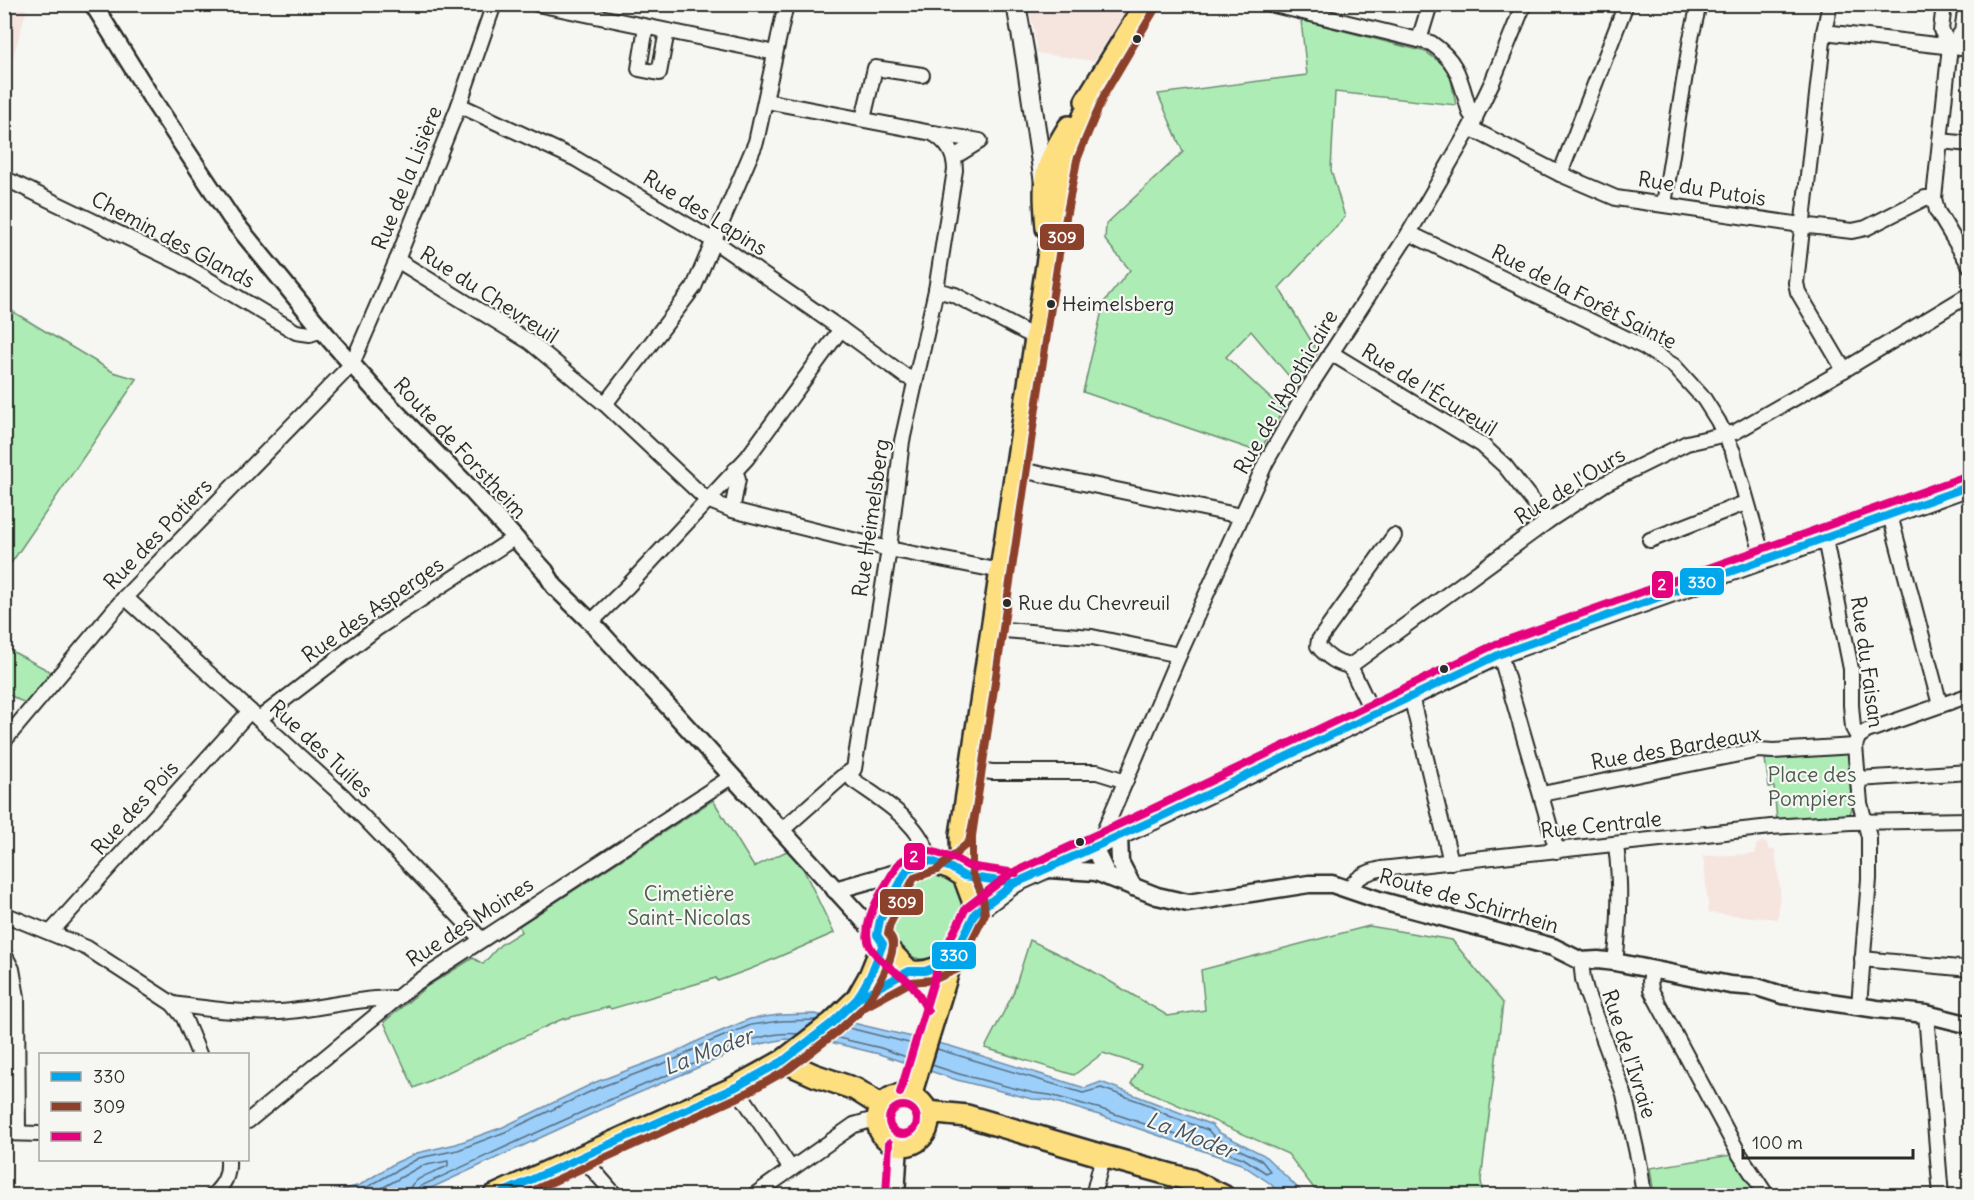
<svg xmlns="http://www.w3.org/2000/svg" width="1974" height="1200" font-family="Delius,sans-serif">
<style>
.built{fill:#f6e4df}
.green{fill:#adedb5;stroke:#6c8c70;stroke-width:1.5}
.water{fill:#9ccffa;stroke:#6f8da7;stroke-width:1.5}
.lines{fill:none;stroke-linecap:round;stroke-linejoin:round}
.shore{stroke:#586d7e;stroke-width:1.5}
.minor-casing{stroke:#2b2b2b;stroke-width:18}
.tertiary-casing{stroke:#2b2b2b;stroke-width:21}
.secondary-casing{stroke:#2b2b2b;stroke-width:22}
.primary-casing{stroke:#2b2b2b;stroke-width:26}
.minor{stroke:#f6f6f2;stroke-width:14}
.tertiary{stroke:#f6f6f2;stroke-width:16}
.secondary{stroke:#f6f6f2;stroke-width:18}
.primary{stroke:#fddf80;stroke-width:21}
.bus-1-casing{stroke:#f6f6f2;stroke-width:12}
.bus-2-casing{stroke:#f6f6f2;stroke-width:12}
.bus-3-casing{stroke:#f6f6f2;stroke-width:12}
.bus-1{stroke:#00a6eb;stroke-width:8}
.bus-2{stroke:#8c412b;stroke-width:8}
.bus-3{stroke:#e5007d;stroke-width:8}
.bus-dot{fill:#2b2b2b;stroke:#f6f6f2;stroke-width:2}
.labels{text-anchor:middle;stroke-width:4.5;stroke-linejoin:round;paint-order:stroke}
.bus-label{font-size:20px;fill:#2b2b2b;stroke:#f6f6f2;text-anchor:start}
.street-label{font-size:21px;fill:#2b2b2b;stroke:#f6f6f2}
.park-label{font-size:21px;fill:#4c5c4e;stroke:#f6f6f2}
.water-label{font-size:22px;font-style:italic;fill:#47545f;stroke:#f6f6f2}
.line-badge{stroke:#f6f6f2;stroke-width:2}
.badge-label{font-size:16px;text-anchor:middle;font-weight:bold;fill:#fff}
</style>
<rect width="100%" height="100%" fill="#f6f6f2"/>
<filter id="ink" filterUnits="userSpaceOnUse"><feTurbulence type="fractalNoise" baseFrequency=".0167" numOctaves="2"/><feDisplacementMap in="SourceGraphic" scale="12" xChannelSelector="R" yChannelSelector="G"/><feConvolveMatrix kernelMatrix="1 2 1 2 8 2 1 2 1" color-interpolation-filters="sRGB"/></filter>
<g filter="url(#ink)">
<g class="built">
<path d="M5,4L28,5L5,85L4,5Z"/>
<path d="M1027,5V4L1130,5L1094,61L1037,53L1034,28Z"/>
<path d="M1761,842L1766,843L1770,850H1775L1780,890L1778,919L1709,913L1703,856L1755,854L1756,845Z"/>
</g>
<g class="green">
<path d="M1301,20L1426,52L1449,69L1456,105L1335,92L1331,170L1345,217L1279,288L1318,352L1298,387L1251,331L1226,357L1283,410L1259,452L1083,392L1104,302L1130,270L1105,240L1106,224L1183,152L1158,94L1307,75Z"/>
<path d="M5,307L113,372L137,379L5,572Z"/>
<path d="M4,647L53,673L27,705L5,692Z"/>
<path d="M1848,753L1852,808L1850,814L1777,821L1774,787H1769L1765,759Z"/>
<path d="M713,800L754,867L789,850L799,860L834,933L753,968L718,981L716,978L611,1009L609,1007L560,1020L414,1088L384,1022L426,987L473,958L483,964L500,945L521,932L519,926Z"/>
<path d="M936,874C956,879 960,891 965,909C960,922 955,938 947,948C932,968 907,959 894,943C890,938 890,930 889,924L913,879L922,875Z"/>
<path d="M1369,926L1452,940L1503,1003L1481,1180L1483,1195H1319L1288,1154L1131,1084L1141,1065L1103,1053L1074,1075L985,1048L1013,994L1030,940L1089,969L1168,1016L1205,1010L1201,970Z"/>
<path d="M1731,1155L1758,1195H1654L1650,1168Z"/>
</g>
<path class="water" d="M815,1014L950,1046L1085,1088L1101,1082L1212,1125L1218,1132L1264,1155L1305,1195H1280L1271,1184L1241,1164L1099,1115L1049,1100L1032,1099L957,1080L879,1054L830,1042L785,1039L746,1047L622,1100L416,1195L321,1196L360,1185L395,1163L417,1153L456,1144L503,1127L596,1082L676,1052L700,1040L750,1019L779,1015Z"/>
<g class="lines">
<g class="shore">
<path d="M845,1027L913,1044"/>
<path d="M834,1037L881,1048L909,1058"/>
<path d="M932,1065L959,1074L1033,1093L1050,1095L1101,1109L1243,1158L1266,1173L1270,1171L1261,1160L1215,1138L1208,1130L1169,1116L1144,1103L1101,1088L1083,1093L937,1049"/>
<path d="M342,1196L362,1190L419,1158L458,1150L505,1132L598,1088L678,1058L702,1045L751,1025L780,1021L816,1020"/>
<path d="M368,1196L421,1166L448,1161V1166C433,1173 409,1178 407,1196"/>
<path d="M415,1196L416,1191L419,1187C506,1147 593,1105 682,1069C719,1054 757,1030 799,1034"/>
</g>
<defs>
<g id="minor">
<path d="M537,4L775,53"/>
<path d="M1270,4L1431,43C1460,63 1460,81 1470,113L1475,120"/>
<path d="M1830,4L1824,32L1796,283L1798,292L1844,370"/>
<path d="M1944,4L1941,30L1950,46"/>
<path d="M646,27L639,69L659,73L667,31"/>
<path d="M1824,32L1970,49"/>
<path d="M1419,40L1430,4"/>
<path d="M1950,46L1934,198L1937,211L1970,266"/>
<path d="M1950,46L1962,32L1966,4"/>
<path d="M766,101L932,133C946,141 955,153 955,170L936,290"/>
<path d="M459,105L576,159L714,241L841,329L905,376L915,380"/>
<path d="M863,119L875,68L922,75"/>
<path d="M1470,128L1560,174L1616,198L1801,225L1852,231L1866,228L1925,198H1934"/>
<path d="M934,133L980,141L954,157"/>
<path d="M1940,141L1970,144"/>
<path d="M1560,174L1626,4"/>
<path d="M4,178L182,264L296,332L310,334L322,330"/>
<path d="M1664,204L1691,38L1699,4"/>
<path d="M1409,233L1644,347L1674,366L1704,399L1718,421L1733,452L1764,561"/>
<path d="M397,260L530,342L605,404L707,500L732,510L889,549L1001,571"/>
<path d="M1331,353L1482,445L1505,466L1548,521"/>
<path d="M605,404L694,287L756,142L786,4"/>
<path d="M1016,469L1241,516"/>
<path d="M732,510L738,479L735,470"/>
<path d="M1890,515L1940,705"/>
<path d="M1825,539L1851,669V705L1853,728L1858,737L1855,746L1860,803L1869,837V879L1859,1006"/>
<path d="M1650,540L1745,503"/>
<path d="M125,597L344,797L481,939"/>
<path d="M591,622L627,587L747,458L841,329"/>
<path d="M992,629L1092,637L1179,655"/>
<path d="M1500,654L1557,851"/>
<path d="M1350,666C1337,664 1326,656 1318,646L1319,640L1394,536"/>
<path d="M1411,696L1451,862"/>
<path d="M1373,714L1350,666L1548,521L1606,483L1687,443L1735,432L1844,370L1970,294"/>
<path d="M259,719L376,629L514,538"/>
<path d="M1858,737L1867,731L1970,695"/>
<path d="M4,741L125,597L352,364L397,260L459,105L494,4"/>
<path d="M972,769L992,772H1097L1126,781"/>
<path d="M850,772L853,780C884,802 921,822 930,861"/>
<path d="M1858,779L1970,772"/>
<path d="M1542,794L1759,750L1773,751L1855,746"/>
<path d="M781,831L842,777L854,769L889,549L902,441L936,290L955,295L1036,338"/>
<path d="M1105,843L1103,834L1179,655L1266,462L1306,392L1409,233L1470,128L1493,80L1524,4"/>
<path d="M1348,889C1358,877 1366,872 1381,869L1771,827L1851,822L1970,820"/>
<path d="M4,914L87,948L173,1004L184,1018L199,1054"/>
<path d="M51,932L250,711"/>
<path d="M4,954L12,969L17,997L18,1133"/>
<path d="M1862,959L1970,969"/>
<path d="M1581,961L1583,979L1587,994L1624,1094L1640,1167L1644,1196"/>
<path d="M1615,962C1620,923 1621,884 1616,845"/>
<path d="M1653,970L1650,981L1651,990L1738,1152L1767,1196"/>
<path d="M173,1004C208,1009 244,1014 280,1012C319,1009 356,998 395,998"/>
<path d="M1926,1014L1941,1196"/>
<path d="M736,1087L791,1169"/>
<path d="M248,1121L413,985L731,777"/>
<path d="M4,1133L40,1134"/>
<path d="M584,1156L588,1164L616,1196"/>
<path d="M212,1196C224,1185 229,1176 228,1160"/>
<path d="M753,1196L854,1125L868,1121H878"/>
<path d="M1093,1196L1103,1156"/>
</g>
<g id="tertiary">
<path d="M93,4L154,102L231,218L332,342L383,399L462,480L545,571L554,586L591,622L877,935"/>
<path d="M1119,836L1120,862L1133,887"/>
<path d="M1094,848L1108,877"/>
<path d="M1049,869L1096,872L1157,896L1188,903L1309,884H1332L1382,901L1553,947L1581,961L1598,960L1615,962L1730,985L1757,987L1782,995L1877,1009L1926,1014L1970,1025"/>
<path d="M835,890L907,870"/>
<path d="M896,1196L899,1144"/>
</g>
<g id="secondary">
<path d="M1016,4L1025,55L1044,183"/>
<path d="M964,876L1015,883"/>
<path d="M975,913L1015,883L1154,820L1500,654L1970,486"/>
</g>
<g id="primary">
<path d="M1086,101L1146,4"/>
<path d="M1047,228C1043,179 1043,169 1069,127"/>
<path d="M962,874L961,835L1049,252L1067,157L1095,90"/>
<path d="M858,999L909,971"/>
<path d="M783,1061L814,1075L855,1089L882,1106"/>
<circle cx="903" cy="1120" r="25"/>
<path d="M910,1096L951,961L975,913L973,900L964,876L951,868L931,861L907,870L880,920L878,939L909,971C923,975 939,968 951,961"/>
<path d="M927,1112L967,1116L1103,1156L1190,1180L1223,1196"/>
<path d="M494,1196L736,1087L783,1061L832,1023L857,999L870,976L883,944"/>
</g>
</defs>
<use href="#minor" class="minor-casing"/>
<use href="#tertiary" class="tertiary-casing"/>
<use href="#secondary" class="secondary-casing"/>
<use href="#primary" class="primary-casing"/>
<use href="#minor" class="minor"/>
<use href="#tertiary" class="tertiary"/>
<use href="#secondary" class="secondary"/>
<use href="#primary" class="primary"/>
<defs>
<g id="bus-1">
<path d="M853,1004L857,999L909,971H925L951,961L975,913L1015,883L1032,876"/>
<path d="M495,1196L736,1087L783,1061L832,1023L857,999L870,976L883,944L877,935L880,920L907,870L931,861L951,868L964,876L1015,883L1154,820L1500,654L1970,486"/>
</g>
<g id="bus-2">
<path d="M859,1013C872,999 891,965 893,946C894,940 891,937 888,933L890,924L914,878L937,870L969,842L975,812"/>
<path d="M521,1196L741,1096L789,1069L838,1031L863,1008L911,982L933,980L958,969L985,914L983,897L972,872V836L1059,254L1077,160L1083,145L1104,95L1155,9"/>
</g>
<g id="bus-3">
<path d="M928,1011C922,1002 916,987 907,980C896,972 871,956 868,941C862,917 887,884 898,864L903,860L931,851L956,859L968,866L1016,873"/>
<path d="M900,1093L941,957L966,908L1010,874L1150,810L1496,644L1966,476"/>
<circle cx="903" cy="1120" r="14"/>
<path d="M886,1195L889,1143"/>
</g>
</defs>
<use href="#bus-1" class="bus-1-casing"/>
<use href="#bus-2" class="bus-2-casing"/>
<use href="#bus-3" class="bus-3-casing"/>
<use href="#bus-1" class="bus-1"/>
<use href="#bus-2" class="bus-2"/>
<use href="#bus-3" class="bus-3"/>
</g>
</g>
<g class="bus-dot">
<circle cx="1137" cy="39" r="5"/>
<circle cx="1051" cy="304" r="5"/>
<circle cx="1007" cy="603" r="5"/>
<circle cx="1444" cy="669" r="5"/>
<circle cx="1080" cy="842" r="5"/>
</g>
<g class="labels">
<g class="bus-label">
<text x="1062" y="311">Heimelsberg</text>
<text x="1018" y="610">Rue du Chevreuil</text>
</g>
<g class="street-label">
<text transform="translate(407 178) rotate(-68)" y="7">Rue de la Lisière</text>
<text transform="translate(1702 189) rotate(9)" y="7">Rue du Putois</text>
<text transform="translate(705 213) rotate(32)" y="7">Rue des Lapins</text>
<text transform="translate(173 240) rotate(28)" y="7">Chemin des Glands</text>
<text transform="translate(489 295) rotate(33)" y="7">Rue du Chevreuil</text>
<text transform="translate(1584 297) rotate(27)" y="7">Rue de la Forêt Sainte</text>
<text transform="translate(1429 390) rotate(32)" y="7">Rue de l'Écureuil</text>
<text transform="translate(1286 392) rotate(-60)" y="7">Rue de l'Apothicaire</text>
<text transform="translate(460 448) rotate(47)" y="7">Route de Forstheim</text>
<text transform="translate(1570 486) rotate(-32)" y="7">Rue de l'Ours</text>
<text transform="translate(871 518) rotate(-82)" y="7">Rue Heimelsberg</text>
<text transform="translate(158 534) rotate(-46)" y="7">Rue des Potiers</text>
<text transform="translate(373 610) rotate(-35)" y="7">Rue des Asperges</text>
<text transform="translate(1867 662) rotate(82)" y="7">Rue du Faisan</text>
<text transform="translate(1676 748) rotate(-10)" y="7">Rue des Bardeaux</text>
<text transform="translate(321 749) rotate(43)" y="7">Rue des Tuiles</text>
<text transform="translate(135 808) rotate(-48)" y="7">Rue des Pois</text>
<text transform="translate(1601 825) rotate(-6)" y="7">Rue Centrale</text>
<text transform="translate(1469 901) rotate(16)" y="7">Route de Schirrhein</text>
<text transform="translate(470 922) rotate(-33)" y="7">Rue des Moines</text>
<text transform="translate(1629 1054) rotate(72)" y="7">Rue de l'Ivraie</text>
</g>
<g class="park-label">
<text x="1812" y="782">Place des<tspan x="1812" dy="24">Pompiers</tspan></text>
<text x="689" y="901">Cimetière<tspan x="689" dy="24">Saint-Nicolas</tspan></text>
</g>
<g class="water-label">
<text transform="translate(708 1051) rotate(-21)" y="8">La Moder</text>
<text transform="translate(1191 1135) rotate(21)" y="8">La Moder</text>
</g>
</g>
<g class="line-badge">
<rect x="1039" y="223" width="46" height="28" rx="6" fill="#8c412b"/>
<rect x="1679" y="567" width="46" height="29" rx="6" fill="#00a6eb"/>
<rect x="1651" y="570" width="23" height="29" rx="6" fill="#e5007d"/>
<rect x="903" y="842" width="23" height="29" rx="6" fill="#e5007d"/>
<rect x="879" y="888" width="45" height="28" rx="6" fill="#8c412b"/>
<rect x="931" y="941" width="46" height="29" rx="6" fill="#00a6eb"/>
</g>
<g class="badge-label">
<text x="1062" y="243">309</text>
<text x="1702" y="588">330</text>
<text x="1662" y="590">2</text>
<text x="914" y="862">2</text>
<text x="902" y="908">309</text>
<text x="954" y="961">330</text>
</g>
<rect width="1974" height="1200" fill="none" stroke="#f6f6f2" stroke-width="24"/>
<rect x="12" y="12" width="1950" height="1176" fill="none" stroke="#2b2b2b" stroke-width="2" filter="url(#ink)"/>
<rect x="39" y="1053" width="210" height="108" fill="#f6f6f2" stroke="#a5a5a2" stroke-width="1.5"/>
<rect x="51" y="1072" width="30" height="9" fill="#00a6eb" stroke="#a5a5a2" stroke-width="1.5"/>
<text x="93" y="1083" font-size="18" fill="#2b2b2b">330</text>
<rect x="51" y="1102" width="30" height="9" fill="#8c412b" stroke="#a5a5a2" stroke-width="1.5"/>
<text x="93" y="1113" font-size="18" fill="#2b2b2b">309</text>
<rect x="51" y="1132" width="30" height="9" fill="#e5007d" stroke="#a5a5a2" stroke-width="1.5"/>
<text x="93" y="1143" font-size="18" fill="#2b2b2b">2</text>
<path d="M1743 1149v9h170v-9" fill="none" stroke="#2b2b2b" stroke-width="3"/>
<text x="1752" y="1149" font-size="18" fill="#2b2b2b" stroke="#f6f6f2" stroke-width="4.5" paint-order="stroke">100 m</text>
</svg>
